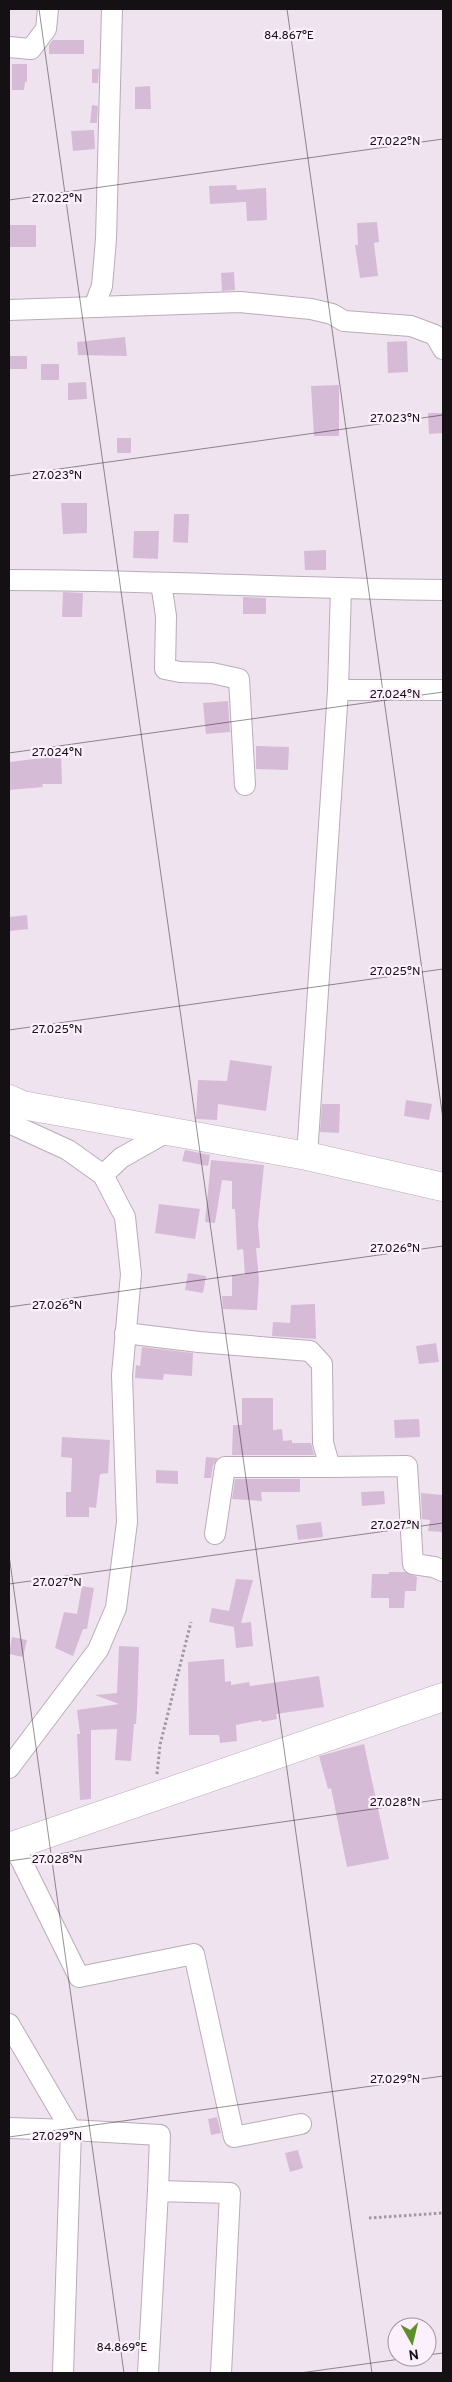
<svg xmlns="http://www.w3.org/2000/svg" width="452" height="2382" font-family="Overpass,sans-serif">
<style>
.building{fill:#d6bbd6}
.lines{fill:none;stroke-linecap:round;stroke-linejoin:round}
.minor-casing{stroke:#b9acb9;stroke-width:22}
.secondary-casing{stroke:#b9acb9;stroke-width:29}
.path{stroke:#a298a2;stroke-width:3;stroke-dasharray:2.5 2.5;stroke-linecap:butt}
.minor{stroke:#fff;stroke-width:20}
.secondary{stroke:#fff;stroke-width:28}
.ticks{fill:none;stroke:#141014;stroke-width:1;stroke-opacity:0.45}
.ticks-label{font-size:12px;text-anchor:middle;fill:#141014;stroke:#fdf0fd;stroke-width:4.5;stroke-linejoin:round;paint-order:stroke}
</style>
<rect width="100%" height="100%" fill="#f0e3f0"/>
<g class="building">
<path d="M53,40H84V54H49V45Z"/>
<path d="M12,64H27V82H25L24,90H12Z"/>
<path d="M92,69H99L98,83H92Z"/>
<path d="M150,86L151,109H135V87Z"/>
<path d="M92,105L98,106L97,123H90Z"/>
<path d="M94,130L95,149L73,151L71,131Z"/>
<path d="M236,185L237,190L266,188L267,220L247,221L246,202L210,204L209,186Z"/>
<path d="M377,222L379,242L374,243L378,276L360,278L355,245H358L357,223Z"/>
<rect x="9" y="225" width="27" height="22"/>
<path d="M234,272L235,290L222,291L221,273Z"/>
<path d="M125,337L127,356L78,355L77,342Z"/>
<path d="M407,341L408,372L388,373L387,342Z"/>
<rect x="9" y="356" width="18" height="13"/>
<rect x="41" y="364" width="18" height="16"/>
<path d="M86,382L87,399L68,400V383Z"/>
<path d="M339,385V436H314L311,386Z"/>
<path d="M428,413H443V433L429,434Z"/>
<rect x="117" y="438" width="14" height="15"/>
<path d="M61,503H87V533L63,534Z"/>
<path d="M174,514H189L188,543L173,542Z"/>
<path d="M134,531H159L158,559L133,558Z"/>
<path d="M326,550V570H305L304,551Z"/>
<path d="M63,592L83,593L82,617H62Z"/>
<path d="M243,597L266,598V614H243Z"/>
<path d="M228,701L230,732L206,734L203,703Z"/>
<path d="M256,746L289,747L288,770L256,769Z"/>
<path d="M61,753L62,784H42L43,787L9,790V762L43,758V754Z"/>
<path d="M27,915L28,929L9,931V917Z"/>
<path d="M230,1060L272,1066L266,1111L218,1104L217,1120L196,1119L198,1080L227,1081Z"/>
<path d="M406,1100L432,1104L429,1120L404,1116Z"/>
<path d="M322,1104H340L339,1133L320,1132Z"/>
<path d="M185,1150L210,1155L208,1166L182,1161Z"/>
<path d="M211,1160L264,1165L258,1225L260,1248H256L259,1280L257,1310L223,1309L222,1296H232V1275H245L243,1249L237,1250L235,1209H232V1181L222,1180L215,1223L205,1222Z"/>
<path d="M159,1204L200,1209L195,1239L155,1233Z"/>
<path d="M188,1273L206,1276L203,1293L185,1290Z"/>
<path d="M315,1304L316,1339L272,1336L273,1322L290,1323L291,1305Z"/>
<path d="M436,1343L439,1362L419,1364L416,1346Z"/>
<path d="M142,1347L193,1353L192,1376L164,1374L163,1380L135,1378L136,1365L140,1366Z"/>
<path d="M242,1398H273V1430L282,1429L283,1441L292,1440V1443H311L314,1455H232L233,1425H242Z"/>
<path d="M419,1419L420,1437L395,1438L394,1420Z"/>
<path d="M62,1437L110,1440L108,1473L100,1474L96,1508L89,1507V1517H66V1492H71L72,1458L61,1457Z"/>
<path d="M206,1457L218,1458L213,1465L211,1478H204Z"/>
<path d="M156,1470L178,1471V1484L156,1483Z"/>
<path d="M235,1479H300V1492H261L262,1501L232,1499Z"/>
<path d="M384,1491L385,1504L362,1506L361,1492Z"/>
<path d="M421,1493L443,1495V1532L428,1531L430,1520L422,1519Z"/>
<path d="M321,1522L323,1537L298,1540L296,1525Z"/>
<path d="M389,1572H405L417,1577L416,1591H405L404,1608H389V1598H371L372,1574H389Z"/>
<path d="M236,1579L253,1580L241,1623L251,1622L253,1646L236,1648L234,1627L209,1622L212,1608L229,1611Z"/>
<path d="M82,1586L94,1588L87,1629H83L73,1656L55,1648L64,1612L77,1614Z"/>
<path d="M12,1637L27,1640L23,1657L9,1654Z"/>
<path d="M119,1646L139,1647L137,1709L136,1724H134L131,1761L115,1760L117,1729L91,1730V1799L80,1800L77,1734H80L77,1710L119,1704L95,1695L117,1693Z"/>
<path d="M224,1659L225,1682L231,1681V1685L249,1682L250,1686L319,1676L324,1707L276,1714L277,1719L262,1722L261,1720L236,1725L237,1741L220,1743L219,1735H189L188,1662Z"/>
<path d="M364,1744L389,1859L347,1867L331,1788L328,1789L319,1756Z"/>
<path d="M217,2117L221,2133L211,2135L208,2119Z"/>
<path d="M298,2150L303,2168L290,2172L285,2153Z"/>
</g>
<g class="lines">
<defs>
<g id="minor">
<path d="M9,47L31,49L46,29L48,9"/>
<path d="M94,307L102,286L106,239L112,9"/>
<path d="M9,310L240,302L311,309L332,314L344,321L411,326L435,335L443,349"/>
<path d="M9,580C154,580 298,589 443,590"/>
<path d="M161,583L166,616L165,669L180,672L212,673L239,679L245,785"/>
<path d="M338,690L341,588"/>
<path d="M9,1123L68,1150L103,1175L125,1217L131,1274L122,1375L127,1522L116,1608L98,1650L9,1768"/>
<path d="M307,1156L338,690H443"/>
<path d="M103,1175L121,1158L167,1132"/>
<path d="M125,1333L199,1342L310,1351L322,1364L323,1443L330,1467L407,1466L413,1564L434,1567L443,1571"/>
<path d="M215,1534L225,1467H330"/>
<path d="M11,1846L20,1858L79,1977L194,1954L234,2137L301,2124"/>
<path d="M9,2024L71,2130L160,2135L158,2191"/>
<path d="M9,2128L71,2130L63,2373"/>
<path d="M148,2373L158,2191L230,2193L221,2373"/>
</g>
<g id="secondary">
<path d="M9,1099L22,1105L307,1156L443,1187"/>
<path d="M9,1847L443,1697"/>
</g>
</defs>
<use href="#minor" class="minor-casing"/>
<use href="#secondary" class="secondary-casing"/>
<g class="path">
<path d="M157,1774L160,1745L191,1622"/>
<path d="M369,2218L443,2213"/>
</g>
<use href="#minor" class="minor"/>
<use href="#secondary" class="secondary"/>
</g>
<path class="ticks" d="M39,9L372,2373M287,9L443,1119M9,200L443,139M9,476L443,415M9,753L443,692M9,1030L443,969M9,1307L443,1246M9,1555L124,2373M9,1584L443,1523M9,1861L443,1799M9,2137L443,2076M427,2355L443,2353M300,2373L415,2357"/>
<g class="ticks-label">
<text x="289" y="39">84.867°E</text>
<text x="395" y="145">27.022°N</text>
<text x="57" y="202">27.022°N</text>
<text x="395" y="422">27.023°N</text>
<text x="57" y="479">27.023°N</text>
<text x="395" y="698">27.024°N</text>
<text x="57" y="756">27.024°N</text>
<text x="395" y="975">27.025°N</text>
<text x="57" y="1033">27.025°N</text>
<text x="395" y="1252">27.026°N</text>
<text x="57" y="1309">27.026°N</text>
<text x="395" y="1529">27.027°N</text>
<text x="57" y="1586">27.027°N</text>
<text x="395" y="1806">27.028°N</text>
<text x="57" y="1863">27.028°N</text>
<text x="395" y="2083">27.029°N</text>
<text x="57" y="2140">27.029°N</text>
<text x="122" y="2351">84.869°E</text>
</g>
<rect width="452" height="2382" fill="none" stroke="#141014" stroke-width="20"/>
<g transform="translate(412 2342) rotate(172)"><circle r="24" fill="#fdf0fd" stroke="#a096a0"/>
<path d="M0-4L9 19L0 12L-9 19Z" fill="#5c9028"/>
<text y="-8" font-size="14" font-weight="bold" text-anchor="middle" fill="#141014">N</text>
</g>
</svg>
